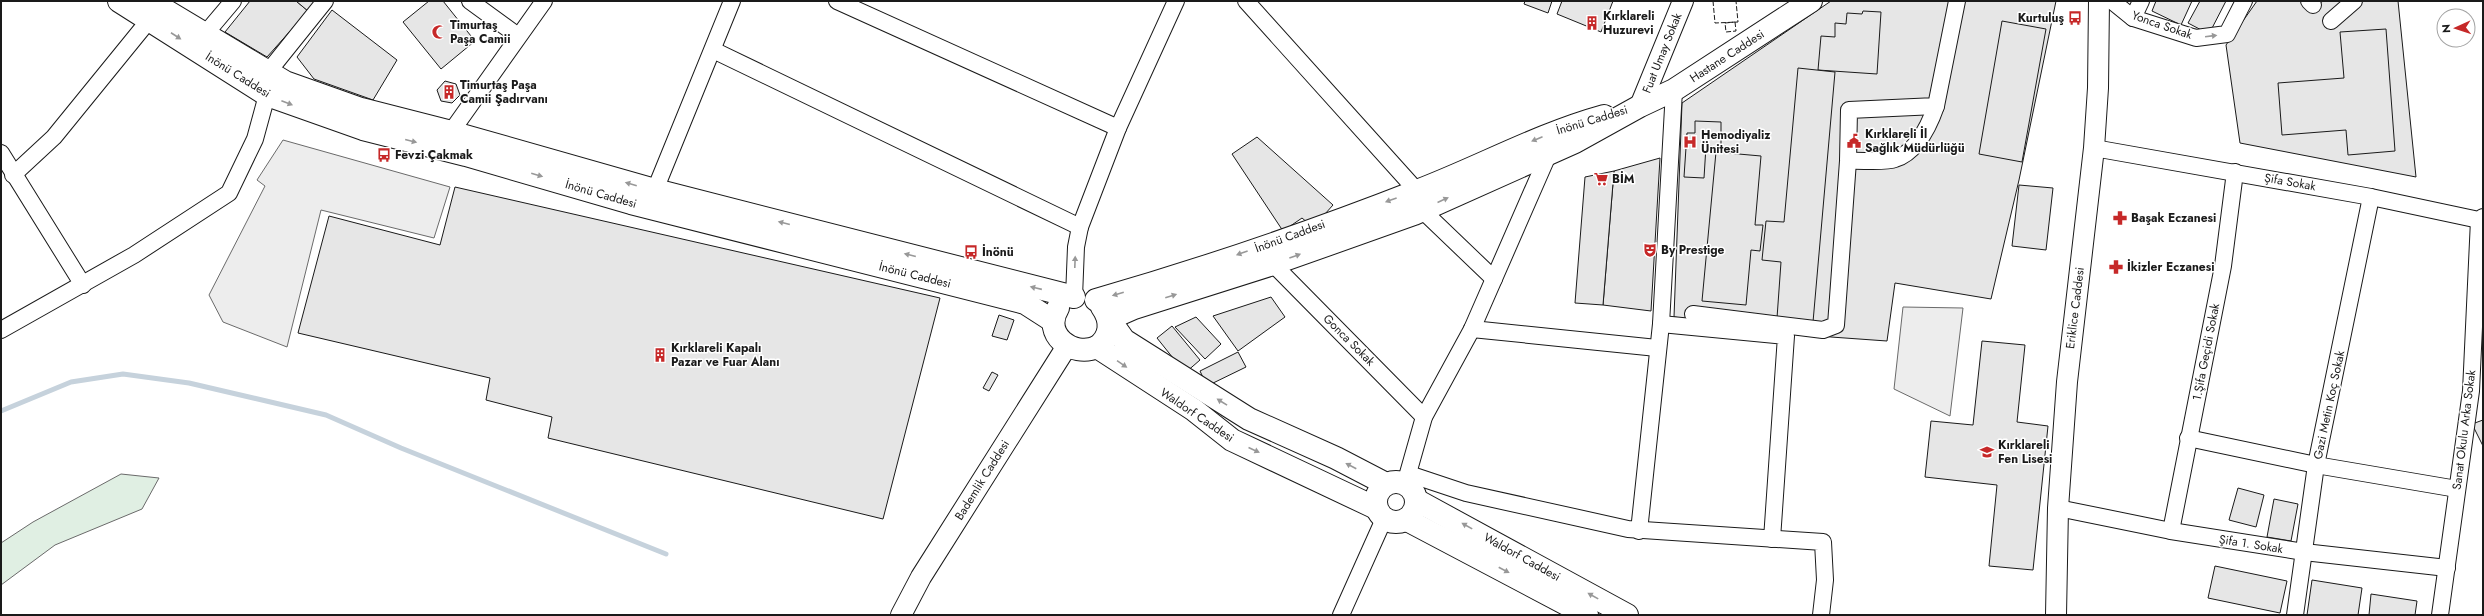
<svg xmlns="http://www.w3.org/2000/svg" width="2484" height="616" font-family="Jost,sans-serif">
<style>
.green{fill:#e0efe3;stroke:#6a6a6a}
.parking{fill:#ededed;stroke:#6a6a6a}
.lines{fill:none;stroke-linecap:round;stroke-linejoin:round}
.stream{stroke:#c6d2dc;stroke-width:5}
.building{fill:#e6e6e6;stroke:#1a1a1a}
.minor-casing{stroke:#1a1a1a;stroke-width:18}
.tertiary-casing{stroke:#1a1a1a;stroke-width:22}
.secondary-casing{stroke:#1a1a1a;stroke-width:24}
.minor{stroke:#fff;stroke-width:16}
.tertiary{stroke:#fff;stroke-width:20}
.secondary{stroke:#fff;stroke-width:22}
.fence{stroke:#1a1a1a;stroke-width:1;stroke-dasharray:5 2;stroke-linecap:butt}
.oneway{fill:#989898}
.labels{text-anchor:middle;stroke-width:3;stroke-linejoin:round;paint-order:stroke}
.poi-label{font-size:12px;font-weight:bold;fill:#1a1a1a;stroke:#fff;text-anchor:start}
.street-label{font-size:12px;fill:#1a1a1a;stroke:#fff}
</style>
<rect width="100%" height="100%" fill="#fff"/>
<path class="green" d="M121,474L159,478L142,509L55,545L1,585V543L33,522Z"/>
<g class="parking">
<path d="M283,140L450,187L434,238L321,210L287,347L223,322L209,295L265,186L257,180Z"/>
<path d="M1903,307L1963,308L1950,416L1894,389Z"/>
</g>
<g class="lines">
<path class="stream" d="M1,411L71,382L123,374L189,383L326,415L401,448L666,554"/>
</g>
<g class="building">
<path d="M250,1H296L308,11L267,57L225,32Z"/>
<path d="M296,1H317L308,11Z"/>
<path d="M429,1H443L475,41L441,69L403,22Z"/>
<path d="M1525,1H1552L1548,13L1524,4Z"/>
<path d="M1562,1H1613L1601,32L1557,14Z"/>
<path d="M1831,1H2056L2019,180L1991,299L1895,283L1887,341L1831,337L1674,317L1682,103Z"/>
<path d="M2156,1H2192L2181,25L2152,11Z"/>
<path d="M2200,1H2226L2209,34L2188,23Z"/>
<path d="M2257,1H2301L2313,5L2324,1H2398L2416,177L2240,143L2226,45Z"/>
<path d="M332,10L397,60L373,100L314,79L297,57Z"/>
<path d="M1863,11L1881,12L1877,74L1818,70L1821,36L1835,37V23L1846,24L1847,13L1862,14Z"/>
<path d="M2002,21L2046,29L2022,162L1979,154Z"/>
<path d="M2386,29L2395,151L2348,155L2346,130L2282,135L2278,83L2344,78L2340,32Z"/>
<path d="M1798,68L1835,72L1813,322L1777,318L1781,262L1762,260L1766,221L1784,222Z"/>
<path d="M445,81L456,84L460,95L452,103L441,101L437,90Z"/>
<path d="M1695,121L1721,122V147L1706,146L1704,178L1684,177L1687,133H1695Z"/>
<path d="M1257,137L1333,205L1316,224L1308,223L1302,218L1283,231L1232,154Z"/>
<path d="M1716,152L1761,156L1755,225H1763L1760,251L1751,250L1746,305L1702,301Z"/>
<path d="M1660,158L1651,311L1603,305L1614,171Z"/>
<path d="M1614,171L1603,305L1575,303L1585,177Z"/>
<path d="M2019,185L2053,188L2046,250L2012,246Z"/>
<path d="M455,187L940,298L883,519L548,438L552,417L486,400L490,378L298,333L329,216L440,245Z"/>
<path d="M1271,297L1285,317L1238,351L1213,316Z"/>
<path d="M999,315L1014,320L1007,340L992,336Z"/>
<path d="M1196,317L1221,344L1205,359L1175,327Z"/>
<path d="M1172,326L1200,360L1185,373L1157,338Z"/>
<path d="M1982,341L2025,345L2017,422L2048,426L2033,570L1989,566L1997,485L1925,477L1931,421L1973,425Z"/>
<path d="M1238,352L1246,367L1207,386L1200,371Z"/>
<path d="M992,372L998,375L989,391L983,388Z"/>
<path d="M2483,420V446L2472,424Z"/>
<path d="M2238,488L2264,495L2256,527L2229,520Z"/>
<path d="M2274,499L2298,504L2291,541L2267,537Z"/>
<path d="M2215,566L2287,581L2280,613L2208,598Z"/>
<path d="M2312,580L2362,588L2358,615H2307Z"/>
<path d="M2371,594L2417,601L2415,615H2369Z"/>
</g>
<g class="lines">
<defs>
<g id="minor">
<path d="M470,1L518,36"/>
<path d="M837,1L1118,128"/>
<path d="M1246,1L1417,191"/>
<path d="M2112,1L2133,18L2196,38L2227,34L2244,1"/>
<path d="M2309,1L2313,5"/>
<path d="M2133,18L2141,1"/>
<path d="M2331,21L2354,1"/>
<path d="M206,33L233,1"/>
<path d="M713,50L1080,227"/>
<path d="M268,72L325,1"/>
<path d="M451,132L544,1"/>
<path d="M2094,148L2371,197L2479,220L2483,217"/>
<path d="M1,153L83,285"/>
<path d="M1848,161C1860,160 1885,163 1895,159C1917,152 1929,126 1936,106"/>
<path d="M13,175L54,137L150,19"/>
<path d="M655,190L732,1"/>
<path d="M1422,210L1494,279"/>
<path d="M1273,264L1424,417"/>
<path d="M1074,297L1076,247L1080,227L1118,128L1176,1"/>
<path d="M1693,314L1823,330L1836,325L1848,161L1849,110L1936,106L1957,1"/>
<path d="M1661,324L1786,336L1772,539"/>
<path d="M1472,329L1657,348"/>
<path d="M1,330L134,255L229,193L255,139L267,95"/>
<path d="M2188,438L2316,465L2457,489"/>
<path d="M1409,474L1466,493L1628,529L1823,542L1825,580L1821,615"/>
<path d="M1405,484L1424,417L1472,329L1549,153"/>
<path d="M2058,508L2171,531L2304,552L2447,568"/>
<path d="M1639,531L1661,324L1674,90"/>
<path d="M2171,531L2223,266L2235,172"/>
<path d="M1341,615L1384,519"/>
<path d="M2295,615L2316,465L2371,197"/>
<path d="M2440,615L2471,391L2479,220"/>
</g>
<g id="tertiary">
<path d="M1640,106L1683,1"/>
<path d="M901,615L921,577L1067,346"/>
<path d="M2056,615L2058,508L2067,382L2094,148L2098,88L2099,1"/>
</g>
<g id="secondary">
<path d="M119,1L267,95L363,129L466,155L631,203L1025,303L1053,321"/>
<path d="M150,1L285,82L361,109L451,132L655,190L1074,297"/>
<path d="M1096,300C1204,269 1312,232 1417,191C1480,167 1539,134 1604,116"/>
<path d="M1058,308C1042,334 1072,358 1097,347L1194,410L1232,440L1376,508"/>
<path d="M1109,319L1134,308L1273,264L1414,214L1575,142L1640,106L1674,90L1811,1"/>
<path d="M1109,319L1124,340L1249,419L1336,458L1386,484"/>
<path d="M1097,347C1111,337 1112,321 1102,307"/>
<circle cx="1396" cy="502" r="20"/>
<path d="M1416,500L1627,615"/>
<path d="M1407,520L1587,615"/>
</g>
</defs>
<use href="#minor" class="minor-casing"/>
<use href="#tertiary" class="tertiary-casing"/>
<use href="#secondary" class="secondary-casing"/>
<use href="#minor" class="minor"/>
<use href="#tertiary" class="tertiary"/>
<use href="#secondary" class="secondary"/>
<g class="fence">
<path d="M1713,1L1715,23L1738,22L1736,1"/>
<path d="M1735,22L1736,31L1726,32L1725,23Z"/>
</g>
</g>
<defs><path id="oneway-solid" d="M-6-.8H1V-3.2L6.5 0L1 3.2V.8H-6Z"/></defs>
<g class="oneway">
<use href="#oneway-solid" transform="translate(176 36) rotate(33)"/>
<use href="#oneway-solid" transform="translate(2211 36) rotate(-7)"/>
<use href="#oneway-solid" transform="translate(287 103) rotate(21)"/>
<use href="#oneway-solid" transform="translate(1537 139) rotate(157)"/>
<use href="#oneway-solid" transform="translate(411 141) rotate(14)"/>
<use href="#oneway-solid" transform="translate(537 175) rotate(16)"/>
<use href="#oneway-solid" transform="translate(631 184) rotate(-164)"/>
<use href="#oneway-solid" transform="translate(1391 200) rotate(160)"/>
<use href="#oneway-solid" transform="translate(1443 200) rotate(-24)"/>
<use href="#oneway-solid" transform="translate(784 223) rotate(-166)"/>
<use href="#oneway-solid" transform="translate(1242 253) rotate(160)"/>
<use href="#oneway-solid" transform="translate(910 255) rotate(-166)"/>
<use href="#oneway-solid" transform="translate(1295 256) rotate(-20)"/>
<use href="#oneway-solid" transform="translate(1075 262) rotate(-88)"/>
<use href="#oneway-solid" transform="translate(1036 288) rotate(-167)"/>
<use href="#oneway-solid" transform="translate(1118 294) rotate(164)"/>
<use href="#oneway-solid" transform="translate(1171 296) rotate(-17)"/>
<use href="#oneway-solid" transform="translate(1122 364) rotate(34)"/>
<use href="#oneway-solid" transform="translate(1222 402) rotate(-148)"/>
<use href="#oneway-solid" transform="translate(1254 450) rotate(24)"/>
<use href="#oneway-solid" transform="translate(1351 466) rotate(-152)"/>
<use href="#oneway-solid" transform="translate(1467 526) rotate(-151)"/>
<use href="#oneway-solid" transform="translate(1504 570) rotate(28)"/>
<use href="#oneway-solid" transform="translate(1593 596) rotate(-151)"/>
</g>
<defs>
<symbol id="bus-bare" viewBox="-9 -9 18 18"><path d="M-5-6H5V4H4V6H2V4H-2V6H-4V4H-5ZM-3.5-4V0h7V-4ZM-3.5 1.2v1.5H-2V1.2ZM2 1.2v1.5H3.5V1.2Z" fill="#c62828" stroke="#fff" stroke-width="2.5" paint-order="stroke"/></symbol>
<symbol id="building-bare" viewBox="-9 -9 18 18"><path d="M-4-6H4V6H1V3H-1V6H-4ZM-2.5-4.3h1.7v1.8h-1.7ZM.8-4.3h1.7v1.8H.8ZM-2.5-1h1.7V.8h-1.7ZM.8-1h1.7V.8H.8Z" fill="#c62828" stroke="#fff" stroke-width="2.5" paint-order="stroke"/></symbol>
<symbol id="mosque-bare" viewBox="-9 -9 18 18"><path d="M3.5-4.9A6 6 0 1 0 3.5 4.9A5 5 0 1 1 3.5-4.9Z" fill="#c62828" stroke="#fff" stroke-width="2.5" paint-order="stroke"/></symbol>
<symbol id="civic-bare" viewBox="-9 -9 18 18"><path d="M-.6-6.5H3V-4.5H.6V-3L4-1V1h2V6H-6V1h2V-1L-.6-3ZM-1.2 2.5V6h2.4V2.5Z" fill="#c62828" stroke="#fff" stroke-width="2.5" paint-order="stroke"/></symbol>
<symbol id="hospital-bare" viewBox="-9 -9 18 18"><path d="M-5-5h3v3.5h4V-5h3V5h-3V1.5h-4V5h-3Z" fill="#c62828" stroke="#fff" stroke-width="2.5" paint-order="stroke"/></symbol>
<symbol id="supermarket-bare" viewBox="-9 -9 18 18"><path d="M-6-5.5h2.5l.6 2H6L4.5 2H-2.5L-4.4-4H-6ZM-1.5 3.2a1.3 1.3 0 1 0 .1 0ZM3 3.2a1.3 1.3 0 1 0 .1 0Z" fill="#c62828" stroke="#fff" stroke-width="2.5" paint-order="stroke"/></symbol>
<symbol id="pharmacy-bare" viewBox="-9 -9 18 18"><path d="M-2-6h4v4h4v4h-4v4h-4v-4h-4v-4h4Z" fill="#c62828" stroke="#fff" stroke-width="2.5" paint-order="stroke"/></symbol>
<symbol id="theatre-bare" viewBox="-9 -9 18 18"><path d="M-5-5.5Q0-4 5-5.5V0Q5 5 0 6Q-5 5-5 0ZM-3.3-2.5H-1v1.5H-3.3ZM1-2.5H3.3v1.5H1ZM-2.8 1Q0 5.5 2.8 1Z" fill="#c62828" stroke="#fff" stroke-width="2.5" paint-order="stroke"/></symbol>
<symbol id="school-bare" viewBox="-9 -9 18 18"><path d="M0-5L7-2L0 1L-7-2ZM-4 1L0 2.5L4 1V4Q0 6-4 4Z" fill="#c62828" stroke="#fff" stroke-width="2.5" paint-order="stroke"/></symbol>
</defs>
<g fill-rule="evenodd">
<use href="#bus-bare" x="2065" y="8" width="20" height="20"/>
<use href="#building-bare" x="1582" y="13" width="20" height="20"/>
<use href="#mosque-bare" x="429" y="22" width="20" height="20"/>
<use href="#building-bare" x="439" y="82" width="20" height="20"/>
<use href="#civic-bare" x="1844" y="131" width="20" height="20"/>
<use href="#hospital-bare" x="1680" y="132" width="20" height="20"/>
<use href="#bus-bare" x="374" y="145" width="20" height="20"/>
<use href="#supermarket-bare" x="1591" y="169" width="20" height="20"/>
<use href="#pharmacy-bare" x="2110" y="208" width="20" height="20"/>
<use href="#theatre-bare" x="1640" y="240" width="20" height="20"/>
<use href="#bus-bare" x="961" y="242" width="20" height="20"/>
<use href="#pharmacy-bare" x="2106" y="257" width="20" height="20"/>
<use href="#building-bare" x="650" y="345" width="20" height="20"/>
<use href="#school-bare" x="1977" y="442" width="20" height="20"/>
</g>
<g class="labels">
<g class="poi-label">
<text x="1603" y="20">Kırklareli<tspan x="1603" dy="14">Huzurevi</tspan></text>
<text x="2064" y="22" text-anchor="end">Kurtuluş</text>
<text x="450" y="29">Timurtaş<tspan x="450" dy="14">Paşa Camii</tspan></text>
<text x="460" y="89">Timurtaş Paşa<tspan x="460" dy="14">Camii Şadırvanı</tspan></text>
<text x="1865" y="138">Kırklareli İl<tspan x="1865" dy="14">Sağlık Müdürlüğü</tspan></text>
<text x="1701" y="139">Hemodiyaliz<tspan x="1701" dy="14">Ünitesi</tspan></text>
<text x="395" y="159">Fevzi Çakmak</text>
<text x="1612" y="183">BİM</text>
<text x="2131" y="222">Başak Eczanesi</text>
<text x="1661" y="254">By Prestige</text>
<text x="982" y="256">İnönü</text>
<text x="2127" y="271">İkizler Eczanesi</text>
<text x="671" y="352">Kırklareli Kapalı<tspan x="671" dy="14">Pazar ve Fuar Alanı</tspan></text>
<text x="1998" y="449">Kırklareli<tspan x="1998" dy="14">Fen Lisesi</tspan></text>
</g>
<g class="street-label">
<text transform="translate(2162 25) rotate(19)" y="4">Yonca Sokak</text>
<text transform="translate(1662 53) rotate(-68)" y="4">Fuat Umay Sokak</text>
<text transform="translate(1727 56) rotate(-33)" y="4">Hastane Caddesi</text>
<text transform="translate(238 75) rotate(32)" y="4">İnönü Caddesi</text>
<text transform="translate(1592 120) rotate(-17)" y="4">İnönü Caddesi</text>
<text transform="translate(2290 182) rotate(10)" y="4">Şifa Sokak</text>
<text transform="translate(601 194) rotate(16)" y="4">İnönü Caddesi</text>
<text transform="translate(1290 236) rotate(-20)" y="4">İnönü Caddesi</text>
<text transform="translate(915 275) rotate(14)" y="4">İnönü Caddesi</text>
<text transform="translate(2075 308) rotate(-83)" y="4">Eriklice Caddesi</text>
<text transform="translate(1349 340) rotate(45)" y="4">Gonca Sokak</text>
<text transform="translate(2206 352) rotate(-79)" y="4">1.Şifa Geçidi Sokak</text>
<text transform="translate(2329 405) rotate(-78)" y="4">Gazi Metin Koç Sokak</text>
<text transform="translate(1197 415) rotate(34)" y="4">Waldorf Caddesi</text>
<text transform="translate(2464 430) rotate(-83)" y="4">Sanat Okulu Arka Sokak</text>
<text transform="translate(982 480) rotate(-58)" y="4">Bademlik Caddesi</text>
<text transform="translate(2251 544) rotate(9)" y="4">Şifa 1. Sokak</text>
<text transform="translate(1522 557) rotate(29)" y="4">Waldorf Caddesi</text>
</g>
</g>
<rect width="2484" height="616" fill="none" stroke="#1a1a1a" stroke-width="4"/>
<g transform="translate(2456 28) rotate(267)"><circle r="19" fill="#ffffff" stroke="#a3a3a3"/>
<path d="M0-3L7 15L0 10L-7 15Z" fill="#c62828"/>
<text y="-6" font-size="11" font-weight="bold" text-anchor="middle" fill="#1a1a1a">N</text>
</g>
</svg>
